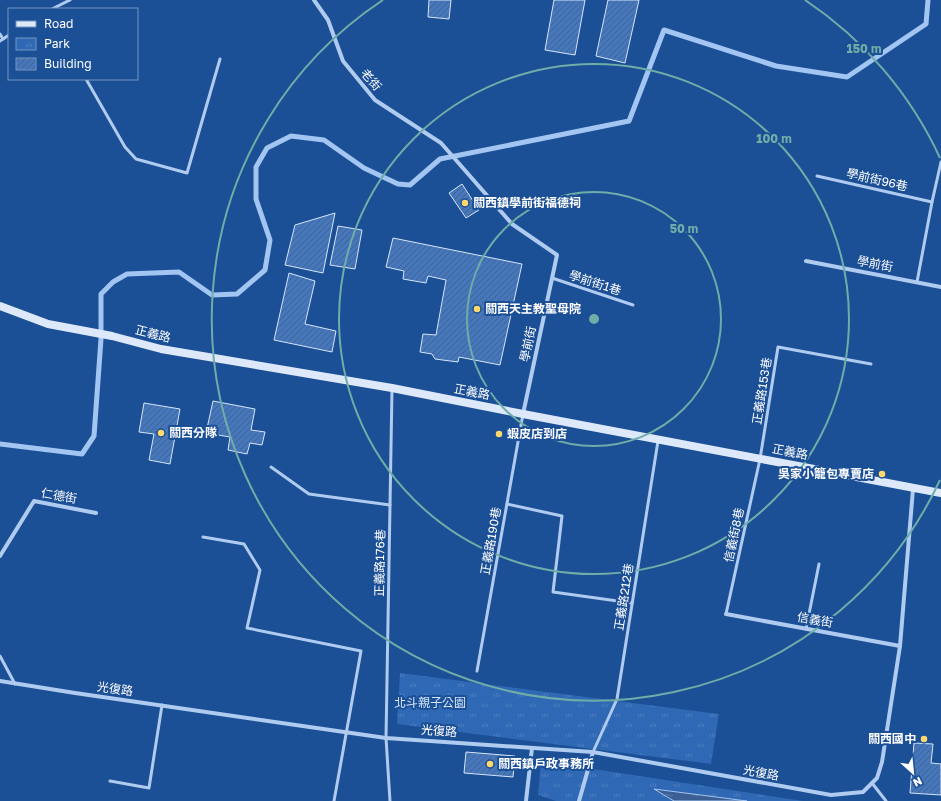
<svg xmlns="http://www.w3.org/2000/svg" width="941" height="801" font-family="'Golos Text','Noto Sans TC',sans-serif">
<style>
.park{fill:url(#park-tufts)}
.water{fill:url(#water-ripples);stroke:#a2c5f2}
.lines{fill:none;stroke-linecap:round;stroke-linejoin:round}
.stream{stroke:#a2c5f2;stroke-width:5}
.building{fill:url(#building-hatch);stroke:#d6e6fb}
.lane{stroke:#afcbf0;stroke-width:3}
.street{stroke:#afcbf0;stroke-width:4}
.secondary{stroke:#dde9fb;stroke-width:8}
.ring{fill:none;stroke:#6fada8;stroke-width:2}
.poi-dot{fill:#ffd86e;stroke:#1b4f96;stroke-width:1.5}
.labels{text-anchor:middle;stroke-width:4;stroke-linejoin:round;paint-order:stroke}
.street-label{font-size:12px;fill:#fff;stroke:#1b4f96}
.poi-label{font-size:12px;font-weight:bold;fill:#fff;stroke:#1b4f96;text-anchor:start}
.park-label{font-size:12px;fill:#d6e6fb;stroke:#1b4f96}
.centre{fill:#6fada8;stroke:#1b4f96;stroke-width:2}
.ring-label{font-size:12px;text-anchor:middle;font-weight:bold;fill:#6fada8;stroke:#1b4f96;stroke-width:4;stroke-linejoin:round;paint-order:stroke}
</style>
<defs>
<pattern id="park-tufts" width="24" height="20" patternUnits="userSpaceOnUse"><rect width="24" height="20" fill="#2f68b4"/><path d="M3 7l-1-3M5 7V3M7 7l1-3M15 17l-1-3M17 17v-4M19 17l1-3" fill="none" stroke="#4e7fbf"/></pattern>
<pattern id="water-ripples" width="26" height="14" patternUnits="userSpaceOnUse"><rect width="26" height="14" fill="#3b5f93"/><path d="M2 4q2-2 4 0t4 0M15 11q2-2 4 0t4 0" fill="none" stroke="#5877a3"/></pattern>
<pattern id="building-hatch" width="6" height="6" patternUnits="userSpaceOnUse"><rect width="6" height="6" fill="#4477bd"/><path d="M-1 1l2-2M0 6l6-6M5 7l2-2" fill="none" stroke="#486284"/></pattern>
</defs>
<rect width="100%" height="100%" fill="#1b4f96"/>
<g class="park">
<path d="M400,673L719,714L711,764L397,724Z"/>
<path d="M541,761L803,801H556L538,795Z"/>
</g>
<path class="water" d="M654,789L747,801H674Z"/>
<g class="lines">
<path class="stream" d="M0,444L82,454L94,436L101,339V294L113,282L127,274L179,272L212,295L237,294L265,270L270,240L256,199V167L267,148L291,136L324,140L364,168L398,184L410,185L440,159L629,121L664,30L776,66L847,77L926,24L928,0"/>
</g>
<g class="building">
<path d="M429,0H451L449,19L428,17Z"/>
<path d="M554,0H585L575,55L545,50Z"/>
<path d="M608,0H639L625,63L596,56Z"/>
<path d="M462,184L479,210L466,218L449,193Z"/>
<path d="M335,213L323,273L285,265L295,225Z"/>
<path d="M338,226L362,230L355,269L330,265Z"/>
<path d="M393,238L522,264L500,365L459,357L458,362L435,359L432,354L420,352L423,334L436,335L446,280L428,276L426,283L403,279L404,271L386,267Z"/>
<path d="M289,273L315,281L305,324L336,331L332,352L274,340Z"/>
<path d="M213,401L255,409L251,430L265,432L262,445L250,443L247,454L228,450L230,437L206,433Z"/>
<path d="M144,403L180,409L170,464L149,460L154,434L139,432Z"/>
<path d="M914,743L933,744L931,763L941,764V795L910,793Z"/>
<path d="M466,752L515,756L513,777L464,773Z"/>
</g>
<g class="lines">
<g class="lane">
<path d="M52,9L70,0"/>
<path d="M0,34L3,39"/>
<path d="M0,41L9,35"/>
<path d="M86,79L125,147L136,159L187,173L220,59"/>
<path d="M817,176L932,202L917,282"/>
<path d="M932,202L941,162"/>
<path d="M552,278L633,305"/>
<path d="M271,467L309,494L390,505"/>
<path d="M507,504L562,516L553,592L632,603"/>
<path d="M203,537L244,544L260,570L247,628L361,651L334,801"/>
<path d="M726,614L760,459L778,347L871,364"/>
<path d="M806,629L819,564"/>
<path d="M0,656L15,684"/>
<path d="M477,671L523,414"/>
<path d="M593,752L617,699L658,441"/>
<path d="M110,781L149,788L162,705"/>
<path d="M872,783L886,801"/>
<path d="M390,801L386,738L392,389"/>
</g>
<g class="street">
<path d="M314,0L328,20L343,61L375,100L441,143L512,224L557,255L523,414"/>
<path d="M806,261L941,287"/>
<path d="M0,556L34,501L96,513"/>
<path d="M726,614L900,646"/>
<path d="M0,681L75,693L386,738L593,752L831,795L863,792L877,778L882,762L900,646L913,489"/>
<path d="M526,801L532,748"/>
<path d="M579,801L593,752"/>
</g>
<path class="secondary" d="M0,306L48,324L112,336L161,349L392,388L523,414L941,493"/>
</g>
<g class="ring">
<circle cx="594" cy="319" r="127"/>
<circle cx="594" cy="319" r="255"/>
<path d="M940 480A382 382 0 1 1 383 0M805 0A382 382 0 0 1 940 158"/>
</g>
<g class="poi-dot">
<circle cx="465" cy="203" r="4"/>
<circle cx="477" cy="309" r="4"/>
<circle cx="161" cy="433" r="4"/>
<circle cx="499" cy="434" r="4"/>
<circle cx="882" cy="474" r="4"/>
<circle cx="924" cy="739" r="4"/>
<circle cx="490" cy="764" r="4"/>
</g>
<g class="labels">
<g class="street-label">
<text transform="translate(371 80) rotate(49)" y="4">老街</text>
<text transform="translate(877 180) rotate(13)" y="4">學前街96巷</text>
<text transform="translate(875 264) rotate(11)" y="4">學前街</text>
<text transform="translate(595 283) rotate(18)" y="4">學前街1巷</text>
<text transform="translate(153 334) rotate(14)" y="4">正義路</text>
<text transform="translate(528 344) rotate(-78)" y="4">學前街</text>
<text transform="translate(762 391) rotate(-81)" y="4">正義路153巷</text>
<text transform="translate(472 392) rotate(11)" y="4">正義路</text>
<text transform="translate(790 452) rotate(11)" y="4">正義路</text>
<text transform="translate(59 496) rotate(10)" y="4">仁德街</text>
<text transform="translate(734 535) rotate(-78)" y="4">信義街8巷</text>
<text transform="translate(491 541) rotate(-80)" y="4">正義路190巷</text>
<text transform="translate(380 563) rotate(-89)" y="4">正義路176巷</text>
<text transform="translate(624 597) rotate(-81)" y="4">正義路212巷</text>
<text transform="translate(815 620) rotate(10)" y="4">信義街</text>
<text transform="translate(115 689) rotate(8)" y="4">光復路</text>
<text transform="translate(439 731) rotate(4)" y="4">光復路</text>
<text transform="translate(761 773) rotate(10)" y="4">光復路</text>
</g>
<g class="poi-label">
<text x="473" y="207">關西鎮學前街福德祠</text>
<text x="485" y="313">關西天主教聖母院</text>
<text x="169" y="437">關西分隊</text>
<text x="507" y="438">蝦皮店到店</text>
<text x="874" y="478" text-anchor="end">吳家小籠包專賣店</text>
<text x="916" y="743" text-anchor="end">關西國中</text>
<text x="498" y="768">關西鎮戶政事務所</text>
</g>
<g class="park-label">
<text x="430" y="707">北斗親子公園</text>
</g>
</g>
<circle cx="594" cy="319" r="6" class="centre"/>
<g class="ring-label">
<text x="864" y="53">150 m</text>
<text x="774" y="143">100 m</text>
<text x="684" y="233">50 m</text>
</g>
<rect x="8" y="8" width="130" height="72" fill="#1b4f96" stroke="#7695c0"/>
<rect x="16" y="21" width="20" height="6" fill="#dde9fb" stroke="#7695c0"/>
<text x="44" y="28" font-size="12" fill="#ffffff">Road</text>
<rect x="16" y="38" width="20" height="12" fill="url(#park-tufts)" stroke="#7695c0"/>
<text x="44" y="48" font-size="12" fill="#ffffff">Park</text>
<rect x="16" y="58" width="20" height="12" fill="url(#building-hatch)" stroke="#7695c0"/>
<text x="44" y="68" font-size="12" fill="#ffffff">Building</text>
<g transform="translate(913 773) rotate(153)" stroke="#1b4f96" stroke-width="3" paint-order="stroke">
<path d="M0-3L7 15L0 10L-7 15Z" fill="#ffffff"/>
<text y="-6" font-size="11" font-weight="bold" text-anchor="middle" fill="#ffffff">N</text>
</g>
</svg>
